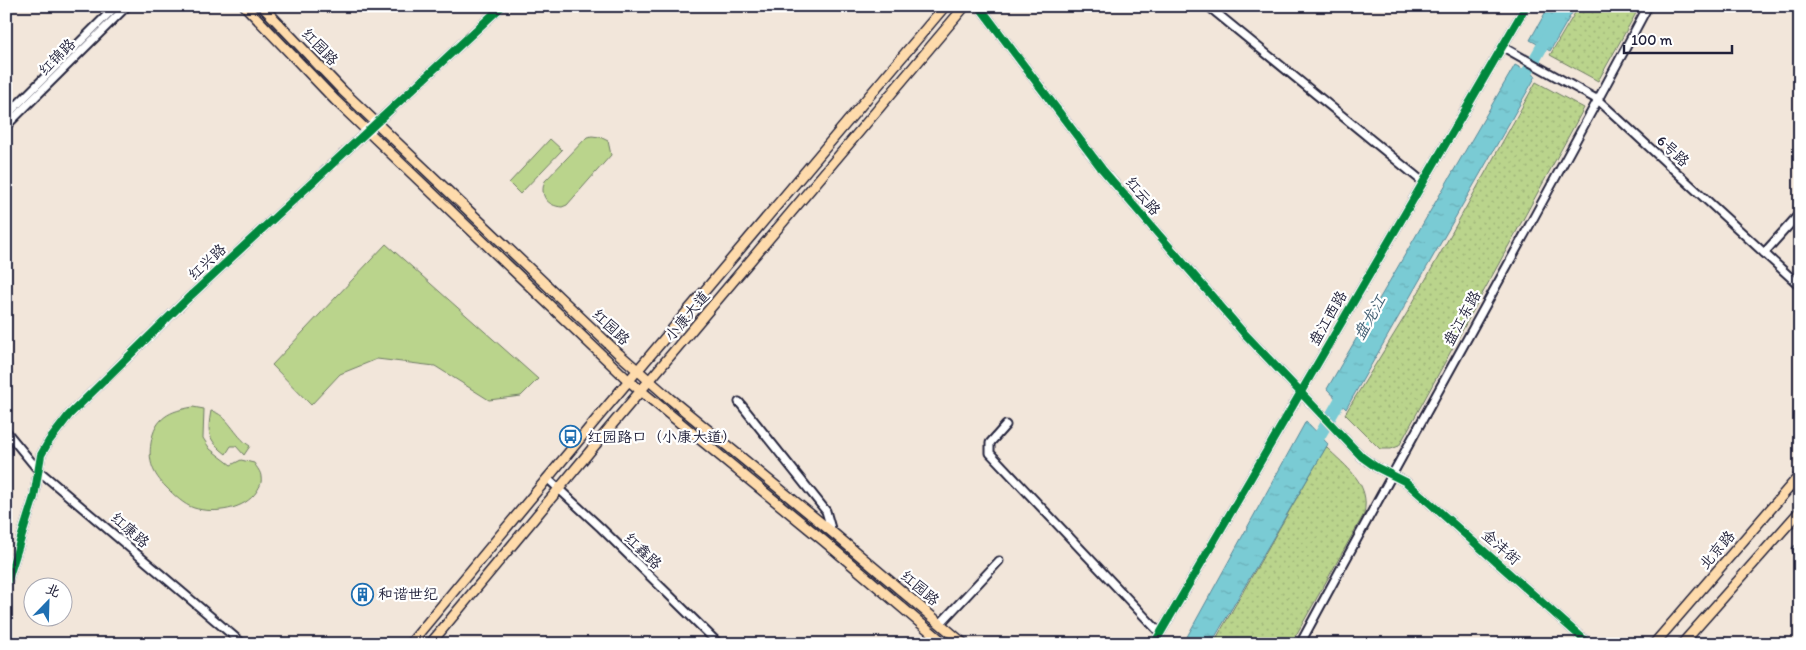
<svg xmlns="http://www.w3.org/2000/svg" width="1806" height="650" font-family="Itim,'LXGW WenKai TC',sans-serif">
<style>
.grass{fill:#bad48c;stroke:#6e7b64}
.park{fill:url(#park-dots);stroke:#6e7b64}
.water{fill:url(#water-ripples);stroke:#578797}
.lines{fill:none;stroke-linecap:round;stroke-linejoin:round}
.river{stroke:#7acbd4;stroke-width:12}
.minor-casing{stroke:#22223b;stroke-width:11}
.major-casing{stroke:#22223b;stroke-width:12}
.minor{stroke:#fff;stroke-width:7}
.major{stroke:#fedbac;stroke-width:9}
.cycleway-casing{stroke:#fff;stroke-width:11}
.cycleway{stroke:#00873e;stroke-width:8}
.labels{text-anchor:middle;stroke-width:4.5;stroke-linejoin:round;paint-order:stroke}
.street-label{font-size:15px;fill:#22223b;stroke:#fff}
.poi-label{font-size:15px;fill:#22223b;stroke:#fff;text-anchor:start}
.water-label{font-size:16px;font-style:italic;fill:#415d71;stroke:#fff}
</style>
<defs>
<pattern id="park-dots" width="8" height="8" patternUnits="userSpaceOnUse" patternTransform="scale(1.25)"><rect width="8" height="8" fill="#bad48c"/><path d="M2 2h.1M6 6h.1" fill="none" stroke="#a0b67a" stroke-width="1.8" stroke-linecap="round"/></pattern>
<pattern id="water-ripples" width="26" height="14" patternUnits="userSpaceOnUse" patternTransform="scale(1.25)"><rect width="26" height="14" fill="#7acbd4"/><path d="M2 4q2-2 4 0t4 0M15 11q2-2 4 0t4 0" fill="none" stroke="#69aeb7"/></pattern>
</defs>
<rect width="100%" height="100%" fill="#f2e6da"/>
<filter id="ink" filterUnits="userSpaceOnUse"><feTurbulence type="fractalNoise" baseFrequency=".02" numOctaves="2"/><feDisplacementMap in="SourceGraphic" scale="10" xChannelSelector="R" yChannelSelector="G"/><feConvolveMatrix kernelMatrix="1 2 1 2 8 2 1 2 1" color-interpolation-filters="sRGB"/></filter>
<g filter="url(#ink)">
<g class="grass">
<path d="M592,136L600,137L608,141L611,155L567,205L562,207C547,206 539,195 545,181L587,137Z"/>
<path d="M550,139L562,150L520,194L509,183Z"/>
<path d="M386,244L538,379L521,396L489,400L435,366L377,359L340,374L311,405L272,365Z"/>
<path d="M193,407L204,409L203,438L210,449L231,465L241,460L254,463C257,468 261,472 261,477C262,483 260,486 257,491C245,510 214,514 194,508C184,505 174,495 166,487C153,474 148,462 151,443C155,417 170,411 193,407Z"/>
<path d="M211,411C228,414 234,436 250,446L244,455L236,446H231L226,454C208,440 207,433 211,411Z"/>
</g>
<g class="park">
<path d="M1579,6H1640L1598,81L1550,55Z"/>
<path d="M1536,82L1584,108L1399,446L1391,449H1380L1345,414L1407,313Z"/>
<path d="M1326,447C1346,467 1371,483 1364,514L1291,644H1213Z"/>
</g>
<g class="water">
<path d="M1549,6H1576L1550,51L1530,40Z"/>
<path d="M1515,65L1536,76L1346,409L1327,389Z"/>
<path d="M1306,421L1328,444L1211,644H1183Z"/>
</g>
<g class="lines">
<g class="river">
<path d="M1519,87L1565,6"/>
<path d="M1312,449L1347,388"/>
</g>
<defs>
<g id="minor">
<path d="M979,6L1102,169L1243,332L1362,457L1376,467L1406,482L1589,644"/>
<path d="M1208,6L1423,182"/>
<path d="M1503,47L1598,100L1800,286"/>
<path d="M6,116L116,6"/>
<path d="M6,126L127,6"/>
<path d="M1764,253L1800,213"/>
<path d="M739,402L826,511L832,532"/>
<path d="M1006,425L990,443V453L1160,633"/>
<path d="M6,431L38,470L243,644"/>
<path d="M547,478L601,528L719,644"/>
<path d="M1797,550L1800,553"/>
<path d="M6,586L34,497L41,455L49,441L69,415L187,299L502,6"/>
<path d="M940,624L999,561"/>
<path d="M927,644L934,635"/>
<path d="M1154,644L1526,6"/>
<path d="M1300,644C1415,430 1535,220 1648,6"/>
</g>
<g id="major">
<path d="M245,6L335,100L629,381L824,541L945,644"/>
<path d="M262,6L343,91L619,354L669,398L832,532L964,644"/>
<path d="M410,644L599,416L945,6"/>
<path d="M430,644L611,426L965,6"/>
<path d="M1654,644L1800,475"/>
<path d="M1682,644L1800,511"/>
</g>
</defs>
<use href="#minor" class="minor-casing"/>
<use href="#major" class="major-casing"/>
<use href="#minor" class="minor"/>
<use href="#major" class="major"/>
<defs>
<g id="cycleway">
<path d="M979,6L1102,169L1243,332L1362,457L1376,467L1406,482L1589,644"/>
<path d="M6,586L34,497L41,455L49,441L69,415L187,299L502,6"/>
<path d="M1154,644L1526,6"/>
</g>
</defs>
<use href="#cycleway" class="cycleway-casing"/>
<use href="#cycleway" class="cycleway"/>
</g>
</g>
<defs>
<symbol id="bus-ring" viewBox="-11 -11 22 22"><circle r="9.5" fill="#fff" stroke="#1f6fb2" stroke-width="1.5"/><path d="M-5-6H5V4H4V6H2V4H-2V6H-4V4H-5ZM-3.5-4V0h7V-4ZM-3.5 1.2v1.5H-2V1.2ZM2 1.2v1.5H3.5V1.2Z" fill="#1f6fb2"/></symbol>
<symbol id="building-ring" viewBox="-11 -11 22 22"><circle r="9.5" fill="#fff" stroke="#1f6fb2" stroke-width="1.5"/><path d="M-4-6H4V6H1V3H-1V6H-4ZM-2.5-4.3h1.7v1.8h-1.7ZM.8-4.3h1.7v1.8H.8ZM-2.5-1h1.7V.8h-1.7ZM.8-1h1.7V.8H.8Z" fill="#1f6fb2"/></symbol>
</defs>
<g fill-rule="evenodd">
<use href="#bus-ring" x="558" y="424" width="25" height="25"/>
<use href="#building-ring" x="350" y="582" width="25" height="25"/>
</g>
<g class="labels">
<g class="street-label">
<text transform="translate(320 47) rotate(46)" y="5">红园路</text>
<text transform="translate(57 57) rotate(-45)" y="5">红锦路</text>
<text transform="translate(1673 151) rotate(43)" y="5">6号路</text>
<text transform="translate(1143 196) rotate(50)" y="5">红云路</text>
<text transform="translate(207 262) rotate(-43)" y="5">红兴路</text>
<text transform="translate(687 316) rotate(-50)" y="5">小康大道</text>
<text transform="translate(1328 318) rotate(-60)" y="5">盘江西路</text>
<text transform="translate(1462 318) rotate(-61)" y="5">盘江东路</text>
<text transform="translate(611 327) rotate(43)" y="5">红园路</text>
<text transform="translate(130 530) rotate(41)" y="5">红康路</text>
<text transform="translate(1501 547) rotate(41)" y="5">金沣街</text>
<text transform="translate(1717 550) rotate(-49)" y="5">北京路</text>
<text transform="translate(643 551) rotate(44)" y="5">红鑫路</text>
<text transform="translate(920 588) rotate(40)" y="5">红园路</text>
</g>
<g class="poi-label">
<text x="587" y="442">红园路口（小康大道）</text>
<text x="378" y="599">和谐世纪</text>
</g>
<g class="water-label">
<text transform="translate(1369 317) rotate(-60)" y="6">盘龙江</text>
</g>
</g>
<rect width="1806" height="650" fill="none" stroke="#fff" stroke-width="25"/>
<rect x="12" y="12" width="1781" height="625" fill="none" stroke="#22223b" stroke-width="2" filter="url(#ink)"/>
<g transform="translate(48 602) rotate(23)"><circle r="24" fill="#ffffff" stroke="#a7a7b1"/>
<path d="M0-4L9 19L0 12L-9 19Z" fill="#1f6fb2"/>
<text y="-8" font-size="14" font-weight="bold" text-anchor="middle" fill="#22223b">北</text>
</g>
<path d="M1624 45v8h108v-8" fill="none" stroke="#22223b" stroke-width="2.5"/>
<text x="1631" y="45" font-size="15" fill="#22223b" stroke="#ffffff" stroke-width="4" paint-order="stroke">100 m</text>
</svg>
